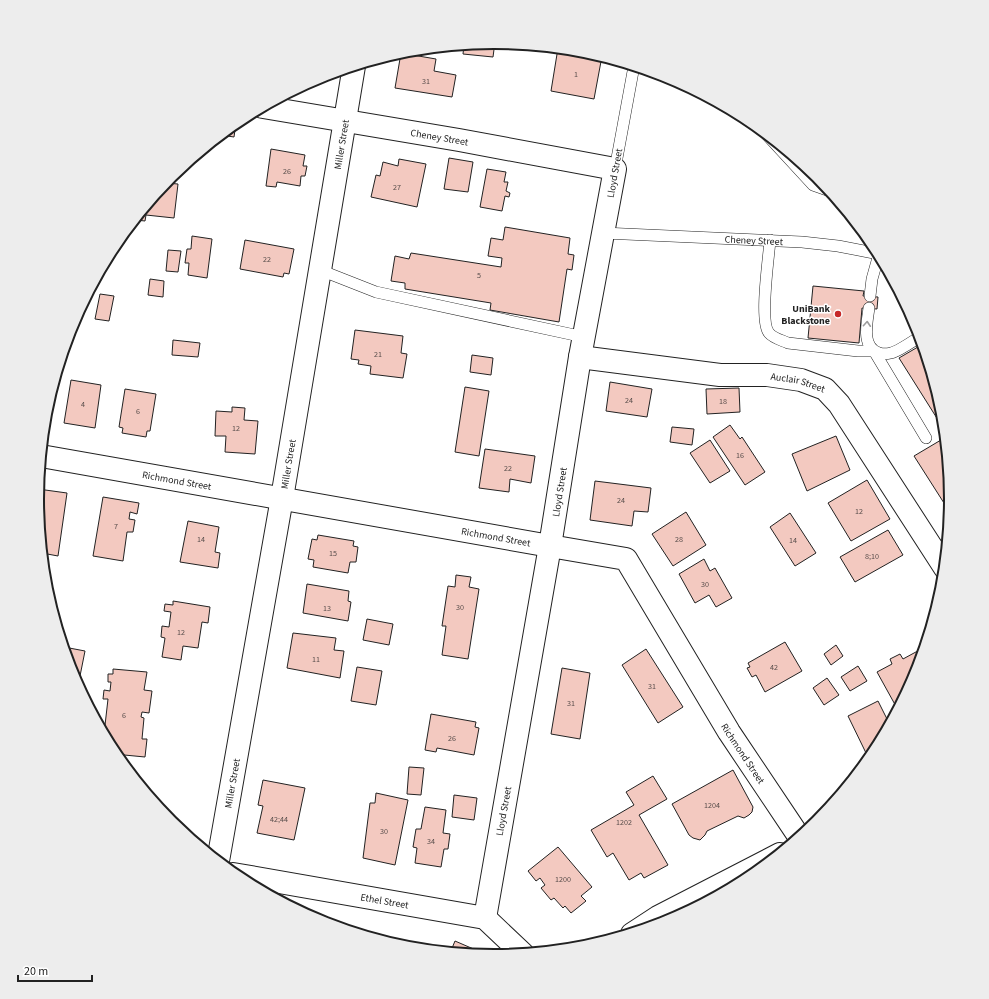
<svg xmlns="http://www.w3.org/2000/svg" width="989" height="999" font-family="'Source Sans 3',sans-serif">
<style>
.building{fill:#f3c9c0;stroke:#222}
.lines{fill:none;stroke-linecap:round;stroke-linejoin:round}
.service-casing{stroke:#222;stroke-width:12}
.minor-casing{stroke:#222;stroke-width:24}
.tertiary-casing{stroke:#222;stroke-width:24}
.primary-casing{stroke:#222;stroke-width:24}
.service{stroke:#fff;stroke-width:11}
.minor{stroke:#fff;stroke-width:22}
.tertiary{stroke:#fff;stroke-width:22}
.primary{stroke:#fff;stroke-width:22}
.oneway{stroke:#9c9c9c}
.poi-dot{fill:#c62828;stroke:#fff;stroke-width:1.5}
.labels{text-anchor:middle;stroke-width:3;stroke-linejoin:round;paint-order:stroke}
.number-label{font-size:8px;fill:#564c4a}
.street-label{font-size:10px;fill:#222;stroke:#fff}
.poi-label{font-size:10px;font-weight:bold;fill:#222;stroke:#fff;text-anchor:end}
.rim{fill:none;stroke:#222;stroke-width:2}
</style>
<rect width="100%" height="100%" fill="#fff"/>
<g class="building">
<path d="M495,42L493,57L463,54L464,45Z"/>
<path d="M558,48L584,51L602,56L594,99L551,91Z"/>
<path d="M401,53L436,59L434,71L456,75L452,97L395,88Z"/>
<path d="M236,123L234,137L221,135Z"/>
<path d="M271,149L305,155L303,166H307L305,176H301L300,186L277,182L276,187L266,186Z"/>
<path d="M449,158L473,162L468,192L444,189Z"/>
<path d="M399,159L426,164L417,207L371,197L376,175L380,176L383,162L398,166Z"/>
<path d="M487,169L506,172L504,182H508L506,191L510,193L509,197L505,196L502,211L480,207Z"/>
<path d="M166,183L178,184L174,218L146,215L145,221L136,220L137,218Z"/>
<path d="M505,227L570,238L568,254L574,255L572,270L567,269L559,322L490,310L491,303L405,289V283L391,281L395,256L409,259L411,253L501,267L502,258L488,256L491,238L503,240Z"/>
<path d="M192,236L212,239L207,278L188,275L189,263H185L187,249H191Z"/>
<path d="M245,240L294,249L289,274L284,273L283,277L240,269Z"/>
<path d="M168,250L181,251L178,272L166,271Z"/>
<path d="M150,279L164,281L163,297L148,295Z"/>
<path d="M813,286L864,291L863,296L878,297L877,309L862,308L859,343L808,338Z"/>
<path d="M100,294L114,296L109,321L95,319Z"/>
<path d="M355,330L403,336L401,353L407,354L403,378L370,374L371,366L358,364L359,360L351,359Z"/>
<path d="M173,340L200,343L198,357L172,355Z"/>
<path d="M923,344L943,410L945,431L899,358Z"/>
<path d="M472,355L493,358L491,375L470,372Z"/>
<path d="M71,380L101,385L95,428L64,423Z"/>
<path d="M610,382L652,389L647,417L606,411Z"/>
<path d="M465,387L489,391L479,456L455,452Z"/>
<path d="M739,388L740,412L707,414L706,389Z"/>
<path d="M125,389L156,394L150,431H147L146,437L122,433L123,428L119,427Z"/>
<path d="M232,407L245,408L244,420L258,421L255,454L225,452L226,436H215L216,411L232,412Z"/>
<path d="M730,425L740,439L742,437L765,472L745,485L713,437Z"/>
<path d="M672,427L694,429L692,445L670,442Z"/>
<path d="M836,436L850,470L807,491L792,454Z"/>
<path d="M946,437L952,500L951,514L914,456Z"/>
<path d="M710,440L730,471L710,483L690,453Z"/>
<path d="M485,449L535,456L531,483L510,479L509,492L479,488Z"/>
<path d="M867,480L890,519L851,541L828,503Z"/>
<path d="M595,481L651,488L648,512L634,511L632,526L590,520Z"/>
<path d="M38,489L67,493L58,556L42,553L37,499Z"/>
<path d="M103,497L139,503L137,514L130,512L129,519L135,520L133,532H127L123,561L93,556Z"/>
<path d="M686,512L706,545L673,566L652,534Z"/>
<path d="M790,513L816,553L795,566L770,527Z"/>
<path d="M188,521L219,527L215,552L220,553L218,568L180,562Z"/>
<path d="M888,530L903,555L855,582L840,557Z"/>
<path d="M318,535L354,541L353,546L358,547L356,562H350L348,573L313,567L314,560L308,559L312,539L317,540Z"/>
<path d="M704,559L710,571L715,568L732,598L716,607L709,595L695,603L679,574Z"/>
<path d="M456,575L471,577L469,587L479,589L468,659L442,655L446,626H442L448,586L455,587Z"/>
<path d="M307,584L349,591L348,601L351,602L348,621L303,613Z"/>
<path d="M173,601L210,607L208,623L202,622L198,648L183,646L181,660L162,657L165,638L161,637L162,626L169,627L171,612L164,611L165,604L173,605Z"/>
<path d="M367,619L393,624L389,645L363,640Z"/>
<path d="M293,633L336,638L334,650L344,651L340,678L287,668Z"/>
<path d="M785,642L802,671L765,692L756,675L752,677L747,668L750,667L748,663Z"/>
<path d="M836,645L843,656L831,665L824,654Z"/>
<path d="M64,647L85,651L80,676L72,674Z"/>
<path d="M925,647L917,675L898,710L877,672L892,664L890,659L900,654L903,659Z"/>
<path d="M646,649L683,707L658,723L622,665Z"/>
<path d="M858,666L867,681L850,691L841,677Z"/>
<path d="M357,667L382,671L376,705L351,701Z"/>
<path d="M562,668L590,673L580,739L551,734Z"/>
<path d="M113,669L147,672L144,690L152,691L149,713L142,712L141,717L144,718L142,739H147L145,757L114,754L104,734L108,699H103L104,690L110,691L111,682H108V674H113Z"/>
<path d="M827,678L839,695L824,705L813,688Z"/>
<path d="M878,701L890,725L878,748L866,753L848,716Z"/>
<path d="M431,714L476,722L475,727L479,728L474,755L437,748L436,752L425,750Z"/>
<path d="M409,767L424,768L421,795L407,794Z"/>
<path d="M733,770L753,807L752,812L749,815L744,818L738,816L707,831L705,835L700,840L693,838L689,835L672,804Z"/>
<path d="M653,776L667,799L639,815L668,865L644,878L641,873L629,880L613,853L607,857L591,830L634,805L626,792Z"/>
<path d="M263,780L305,788L294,840L257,833L263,806L258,805Z"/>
<path d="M376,793L408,800L395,865L363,858L370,803H375Z"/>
<path d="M454,795L477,798L474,820L452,817Z"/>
<path d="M425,807L446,810L443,833L450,834L448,849H444L441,867L415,863L417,848L413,847L416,829H421Z"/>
<path d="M558,847L592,887L581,896L586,901L571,913L565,906L563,908L554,898L551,900L541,888L545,885L540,878L536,881L528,871Z"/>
<path d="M455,941L492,957L450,953Z"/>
</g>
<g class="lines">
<defs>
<g id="service">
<path d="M766,134L813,185L830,191"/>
<path d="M615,169L634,66"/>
<path id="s1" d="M603,233L802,242L838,246L879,254"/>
<path d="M770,240C769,257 759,321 769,333C773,338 781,340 788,343L858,351H874L926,438"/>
<path d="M320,270L376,292L584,337"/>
<path d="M870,296L872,279L879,254"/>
<path d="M869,308C867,323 861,347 879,353C882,354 887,354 891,353C899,351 913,341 921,336"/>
</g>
<g id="minor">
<path id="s2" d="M263,107L459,140L615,169L580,357L550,546L485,918"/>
<path id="s3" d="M580,357L720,375H767L801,380L825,389L839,404L945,568"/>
<path id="s4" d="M218,861L282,498L354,66"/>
<path id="s5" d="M233,874L485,918L523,954"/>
</g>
<g id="tertiary">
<path id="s6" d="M41,456L550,546L626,559L729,732L800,838"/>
</g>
<path id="primary" d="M632,934L658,917L780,854"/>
</defs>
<use href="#service" class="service-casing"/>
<use href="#minor" class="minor-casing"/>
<use href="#tertiary" class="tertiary-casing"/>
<use href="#primary" class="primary-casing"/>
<use href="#service" class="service"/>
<use href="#minor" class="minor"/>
<use href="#tertiary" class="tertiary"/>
<use href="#primary" class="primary"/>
</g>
<defs><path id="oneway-chevron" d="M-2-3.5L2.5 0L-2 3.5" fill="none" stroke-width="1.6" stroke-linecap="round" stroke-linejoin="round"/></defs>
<use class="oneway" href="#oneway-chevron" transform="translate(867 324) rotate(-86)"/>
<circle class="poi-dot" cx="838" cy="314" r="4"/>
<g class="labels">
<g class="number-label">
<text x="576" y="77">1</text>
<text x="426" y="84">31</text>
<text x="287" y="174">26</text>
<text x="397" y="190">27</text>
<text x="267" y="262">22</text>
<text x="479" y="278">5</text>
<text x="378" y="357">21</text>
<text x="629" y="403">24</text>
<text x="723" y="404">18</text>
<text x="83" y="407">4</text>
<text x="138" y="414">6</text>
<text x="236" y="431">12</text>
<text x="740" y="458">16</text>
<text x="508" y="471">22</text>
<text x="621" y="503">24</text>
<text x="859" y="514">12</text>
<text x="116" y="529">7</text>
<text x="201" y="542">14</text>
<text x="679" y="542">28</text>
<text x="793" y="543">14</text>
<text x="333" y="556">15</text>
<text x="872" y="559">8;10</text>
<text x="705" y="587">30</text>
<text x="460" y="610">30</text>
<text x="327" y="611">13</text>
<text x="181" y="635">12</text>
<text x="316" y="662">11</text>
<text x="774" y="670">42</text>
<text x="652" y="689">31</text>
<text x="571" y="706">31</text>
<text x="124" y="718">6</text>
<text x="452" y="741">26</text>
<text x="712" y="808">1204</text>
<text x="279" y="822">42;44</text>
<text x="624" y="825">1202</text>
<text x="384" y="834">30</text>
<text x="431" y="844">34</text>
<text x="563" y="882">1200</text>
</g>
<g class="street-label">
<text dy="4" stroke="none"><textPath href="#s2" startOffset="179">Cheney Street</textPath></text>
<text dy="4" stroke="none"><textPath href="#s4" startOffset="727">Miller Street</textPath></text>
<text transform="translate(614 173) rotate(-80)" y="4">Lloyd Street</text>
<text dy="4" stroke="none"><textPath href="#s1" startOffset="151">Cheney Street</textPath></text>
<text dy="4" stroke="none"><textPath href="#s3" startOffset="220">Auclair Street</textPath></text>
<text dy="4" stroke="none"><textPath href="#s4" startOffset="403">Miller Street</textPath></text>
<text dy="4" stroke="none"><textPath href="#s6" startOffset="138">Richmond Street</textPath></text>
<text transform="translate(559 492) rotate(-81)" y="4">Lloyd Street</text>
<text dy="4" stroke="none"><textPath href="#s6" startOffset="462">Richmond Street</textPath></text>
<text dy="4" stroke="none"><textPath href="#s6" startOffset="821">Richmond Street</textPath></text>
<text dy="4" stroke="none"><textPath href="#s4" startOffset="79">Miller Street</textPath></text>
<text transform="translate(503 811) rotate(-80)" y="4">Lloyd Street</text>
<text dy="4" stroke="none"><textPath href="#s5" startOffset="154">Ethel Street</textPath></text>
</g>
<g class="poi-label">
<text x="830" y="312">UniBank<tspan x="830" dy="12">Blackstone</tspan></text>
</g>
</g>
<path d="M0 0H989V999H0ZM44 499a450 450 0 1 1 900 0a450 450 0 1 1-900 0Z" fill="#ededed" fill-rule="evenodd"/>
<path class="rim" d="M44 499a450 450 0 1 1 900 0a450 450 0 1 1-900 0Z"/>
<path d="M18 975v6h74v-6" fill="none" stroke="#222222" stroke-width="2"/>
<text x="24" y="975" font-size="12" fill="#222222" stroke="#ffffff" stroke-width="3" paint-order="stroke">20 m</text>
</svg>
